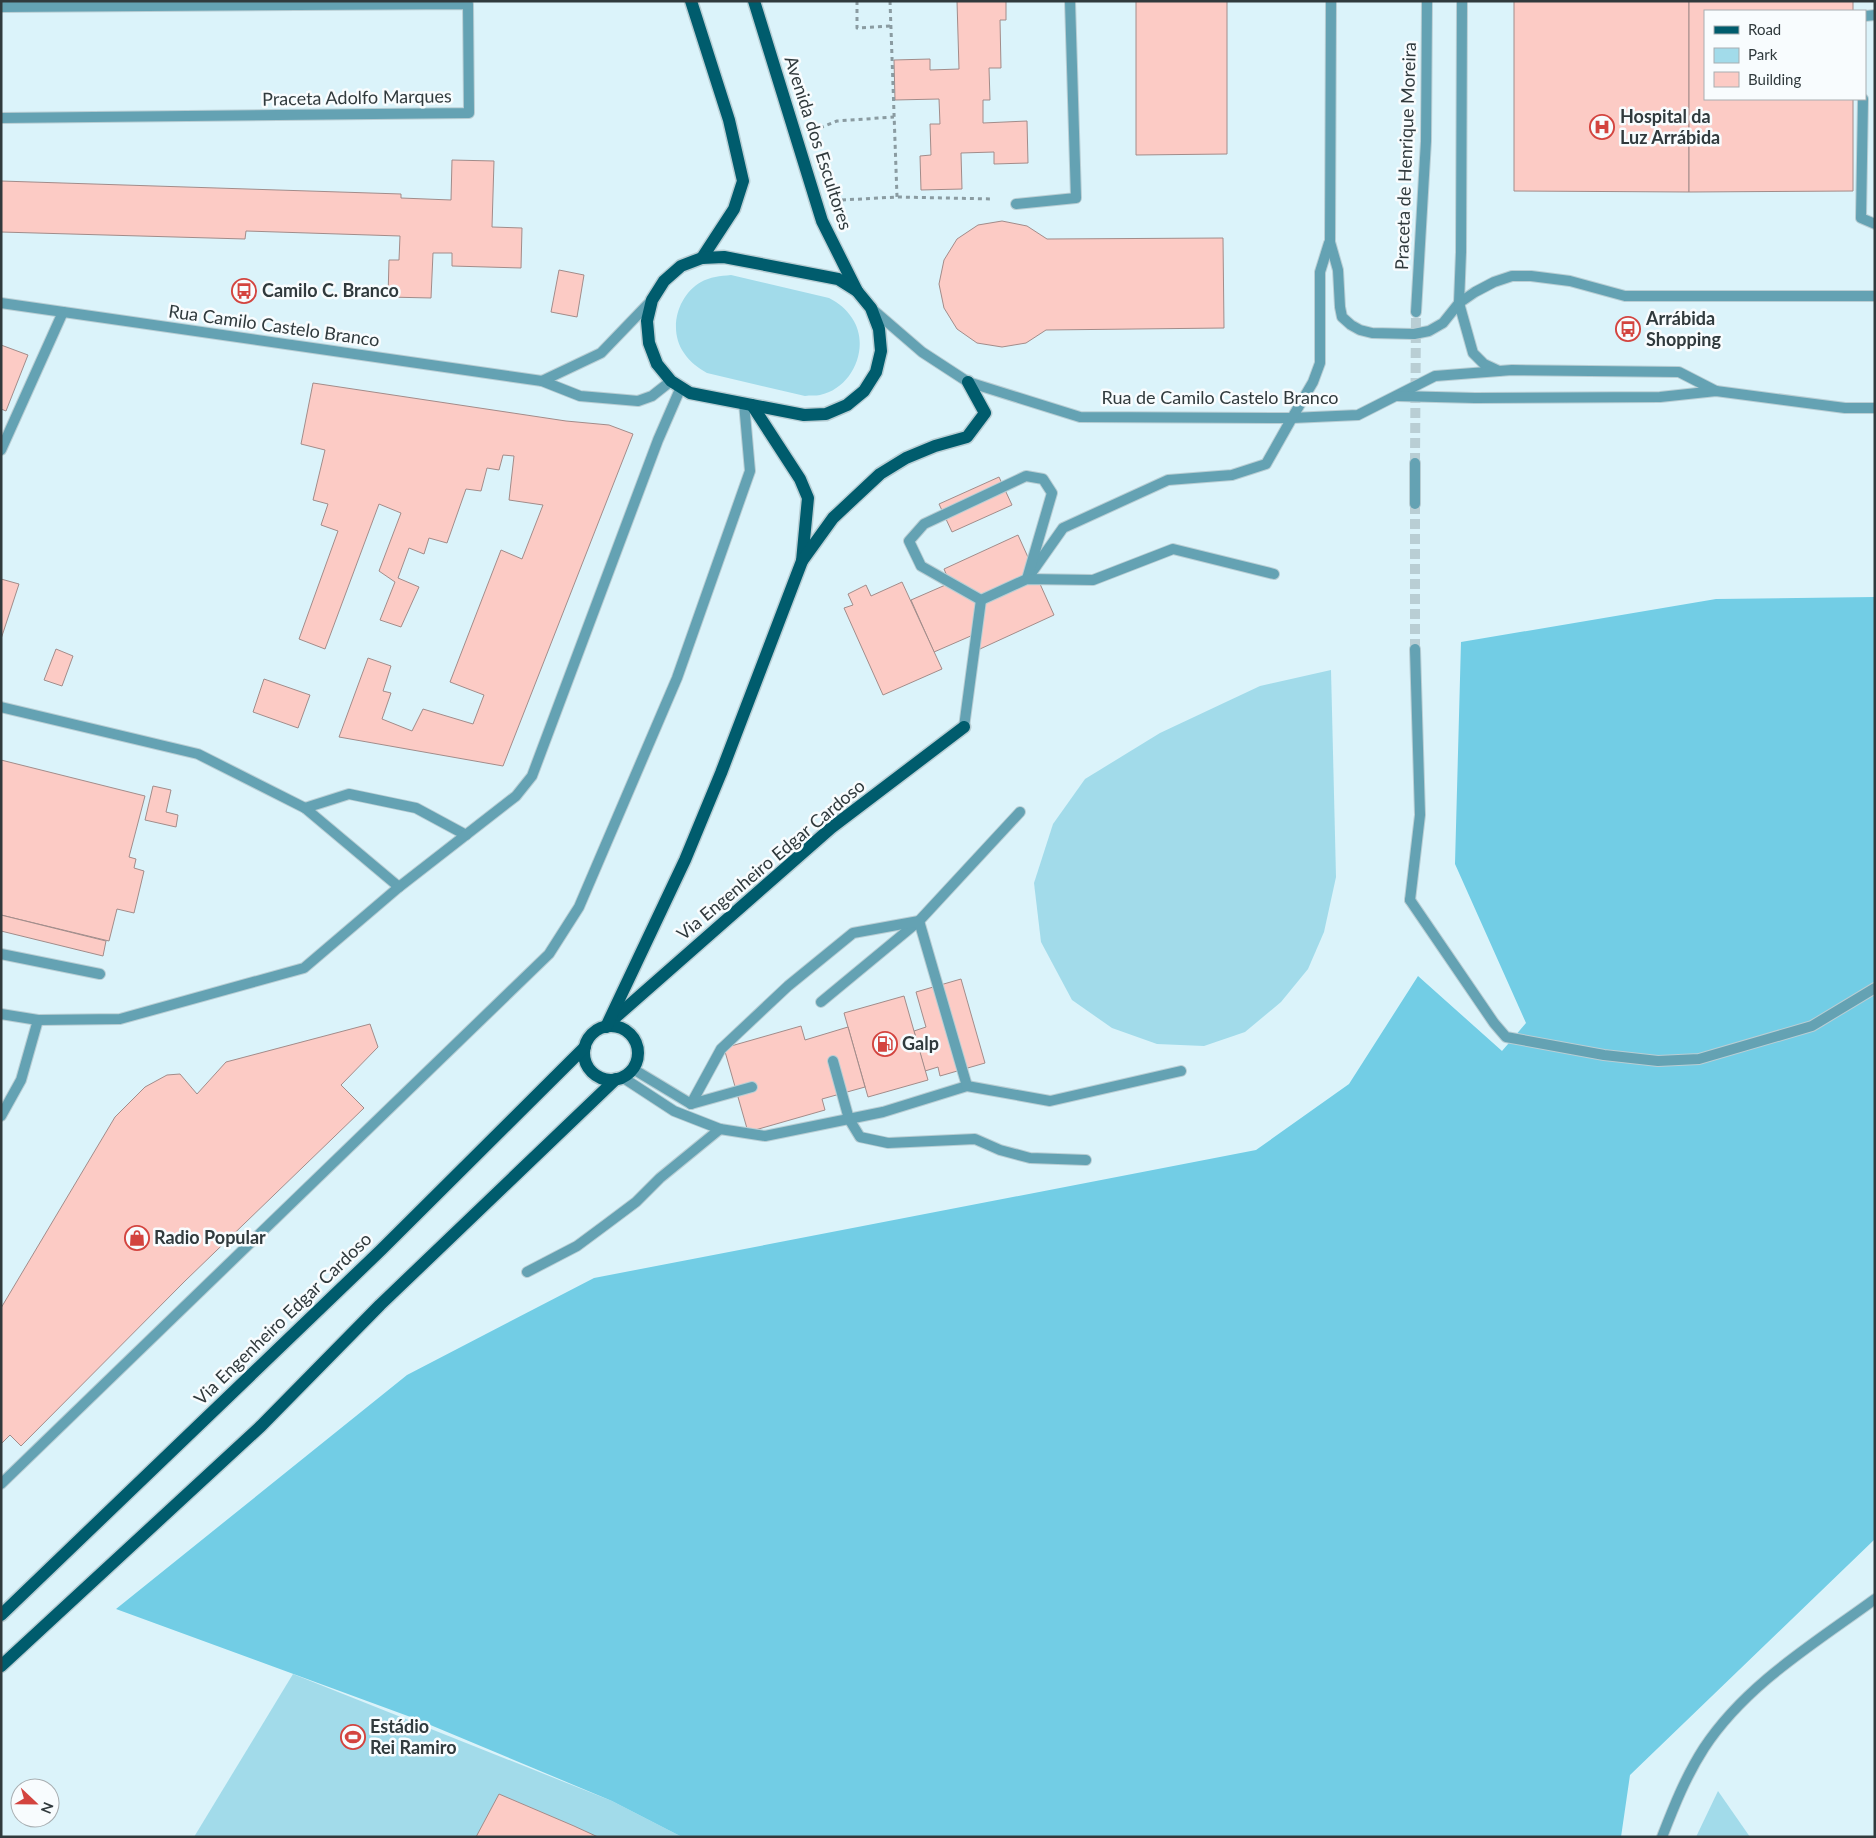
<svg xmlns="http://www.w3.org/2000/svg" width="1876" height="1838" font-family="Lato,sans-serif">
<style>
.green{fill:#a2dbea}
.forest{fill:#72cde5}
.building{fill:#fccbc5;stroke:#a28c8a}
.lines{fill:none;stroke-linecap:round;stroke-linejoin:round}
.tertiary-tunnel{stroke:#b9ced4;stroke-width:10;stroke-dasharray:10 5;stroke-linecap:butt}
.service-casing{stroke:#b9ced4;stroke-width:12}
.minor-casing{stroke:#b9ced4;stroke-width:12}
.tertiary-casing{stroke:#b9ced4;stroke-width:12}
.primary-casing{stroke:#b9ced4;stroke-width:15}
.path{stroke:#8a9ba1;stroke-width:3;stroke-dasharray:4 4;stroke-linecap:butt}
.service{stroke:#64a2b3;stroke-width:10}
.minor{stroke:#64a2b3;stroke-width:10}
.tertiary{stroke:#64a2b3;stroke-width:10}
.primary{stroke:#005c6d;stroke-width:12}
.labels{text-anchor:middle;stroke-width:5;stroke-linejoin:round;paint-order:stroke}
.street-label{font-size:18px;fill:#303a3d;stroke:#f8fcfe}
.poi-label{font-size:18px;font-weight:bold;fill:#303a3d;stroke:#f8fcfe;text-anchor:start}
</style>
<rect width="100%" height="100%" fill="#dbf3fa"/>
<g class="green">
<path d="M731,275L829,298C839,303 846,309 852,318C871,346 853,388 820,395C816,396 810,395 805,396L707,373C698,368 690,362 684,353C668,330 677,296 701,282C710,277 720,276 731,275Z"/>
<path d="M1331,670L1336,877L1324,932L1308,969L1281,1002L1245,1032L1204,1046L1157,1044L1112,1028L1072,1000L1041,942L1034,883L1053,824L1085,779L1160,733L1260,686Z"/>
<path d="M293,1674L612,1801L682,1837H194Z"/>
<path d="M1718,1791L1750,1837H1696Z"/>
</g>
<path class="forest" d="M1875,597V1539L1630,1775L1621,1837H682L612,1801L416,1719L116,1609L407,1375L594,1278L1256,1150L1349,1084L1418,976L1502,1051L1526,1023L1455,864L1461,642L1716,599Z"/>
<g class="building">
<path d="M957,1H1006V20H1000L1001,68H989L990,100H983V123L1027,121L1028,163L994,164V152L961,153L962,189L921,190L920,156L931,155L930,124H940L939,99L895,100L894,60L930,59V70L959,69Z"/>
<path d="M1136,1H1227V154L1136,155Z"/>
<path d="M1514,1H1689V192L1514,191Z"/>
<path d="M1689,1H1853V11H1705V99H1853V191L1689,192Z"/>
<path d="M452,160L494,161L492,227L522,228L521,268L452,266V253H433L431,298L388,297L389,260H399L400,236L246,231L245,239L1,232V181L401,194V198L451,200Z"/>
<path d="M1002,221L1027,226L1047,239L1223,238L1224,328L1046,330L1026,343L1002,347L977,343L957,329L944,308L939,284L944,260L957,239L978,225Z"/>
<path d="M559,270L584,275L577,317L551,312Z"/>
<path d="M1,345L28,355L6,411L1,409Z"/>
<path d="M313,383L566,421L609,425L633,434L503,766L339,737L368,658L391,666L383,691L391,693L382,719L412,731L423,709L473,724L484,695L450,682L501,550L522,559L543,505L509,500L514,456L503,455L499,470L487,468L481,491L466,489L447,543L429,538L424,554L409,548L398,578L419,587L401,627L380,620L395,582L379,571L401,513L379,504L325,649L299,639L338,531L321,525L328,504L313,500L325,450L301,444Z"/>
<path d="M999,477L1012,505L952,532L939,504Z"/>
<path d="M1018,535L1054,615L980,649L973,635L934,652L911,600L950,583L944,569Z"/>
<path d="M1,579L19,584L1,639Z"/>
<path d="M902,582L942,669L883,695L844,608L853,605L848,594L866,585L871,596Z"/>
<path d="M56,649L73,656L62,686L44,680Z"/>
<path d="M264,679L310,695L298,728L253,712Z"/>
<path d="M1,760L145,796L129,857L136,859L134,868L144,871L134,913L117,909L109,941L1,915Z"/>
<path d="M153,786L171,790L166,812L178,815L176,827L145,820Z"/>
<path d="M1,915L106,941L103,956L1,931Z"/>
<path d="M961,979L985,1063L940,1076L938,1067L925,1071L914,1031L926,1027L916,992Z"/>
<path d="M904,996L928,1080L868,1097L844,1013Z"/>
<path d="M370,1024L378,1047L341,1085L364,1108L185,1281L21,1446L10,1435L1,1444V1308L115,1117L145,1087L167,1075L180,1074L197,1094L226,1062Z"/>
<path d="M801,1026L805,1040L848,1027L865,1087L822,1099L825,1110L748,1132L724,1048Z"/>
<path d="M499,1794L574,1826L598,1837H476Z"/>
</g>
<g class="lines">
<g class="tertiary-tunnel">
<path d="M1415,463L1416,312"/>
<path d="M1415,504V649"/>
</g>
<defs>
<g id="service">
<path d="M1865,16L1875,15"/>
<path d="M1863,99L1861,218L1875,224"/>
<path d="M1016,204L1076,198L1070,1"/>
<path d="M1032,572L1063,528L1168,480L1232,475L1266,464L1292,418"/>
<path d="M981,600L921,566L909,541L924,524L1026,476L1043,479L1052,493L1027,579"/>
<path d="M981,600L1027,579L1093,580L1173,549L1274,574"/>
<path d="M1,707L198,754L305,808L399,887"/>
<path d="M964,727L981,600"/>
<path d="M305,808L349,794L416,808L466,835"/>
<path d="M1,954L100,974"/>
<path d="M821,1002L919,921L1020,812"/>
<path d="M1,1014L38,1020L120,1019L304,968L399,887L516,796L532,776L658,440L681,387"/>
<path d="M833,1061L849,1119L860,1137L888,1143L975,1139L1000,1150L1030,1158L1086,1160"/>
<path d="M633,1069L691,1104L752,1087"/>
<path d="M622,1077L674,1111L720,1129L765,1136L883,1112L967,1086L1050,1101L1181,1071"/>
<path d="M691,1104L721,1049L788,986L853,933L919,921L967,1086"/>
<path d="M1,1116L21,1080L38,1020"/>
<path d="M527,1272L577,1246L608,1223L636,1202L660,1178L720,1129"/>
<path d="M1,1484L549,954L579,907L677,678L750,471L744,403"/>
</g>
<g id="minor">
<path d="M1,7L468,4L469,113L1,118"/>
<path d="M1,450L63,312"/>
<path d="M1410,900L1494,1023L1506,1037L1604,1055L1658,1061L1699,1059L1812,1026L1875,988"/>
</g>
<g id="tertiary">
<path d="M1331,1L1330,242L1338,270L1340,307L1342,317L1351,325L1360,330L1372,333L1414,334L1429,331L1443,323L1459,303L1475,292L1494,282L1512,276H1531L1570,281L1625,296H1875"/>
<path d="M1462,1L1461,252L1459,303L1473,353L1484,364L1499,371"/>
<path d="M1,303L542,381L580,396L638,401L652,396L671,381"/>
<path d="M871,308L922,352L968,382L1080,417L1292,418L1358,415L1435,376L1512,370L1679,372L1716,391"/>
<path d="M1416,312L1426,141L1427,1"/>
<path d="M542,381L601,353L652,300"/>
<path d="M1397,396L1475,398L1660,397L1716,391L1845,408H1875"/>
<path d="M1292,418L1313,382L1320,363V272L1329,243"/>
<path d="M1415,504V463"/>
<path d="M1410,900L1420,815L1415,649"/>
<path d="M1662,1837C1674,1806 1686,1776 1704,1748C1746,1684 1815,1643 1875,1599"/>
</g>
<g id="primary">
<path d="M691,1L729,120L743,181L734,209L702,258"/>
<path d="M754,1L822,221L857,291"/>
<path d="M724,257L838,279L857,291L871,308L879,329L881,351L876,372L864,391L847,405L826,414L804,415L690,393L671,381L657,364L649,343L647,321L652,300L664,281L681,266L702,258Z"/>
<path d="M752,405L800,479L808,498L802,561"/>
<path d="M609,1023L831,828L964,727"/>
<circle cx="611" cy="1053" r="27"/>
<path d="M606,1027L685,860L721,773L802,561L833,518L880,474L906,458L935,446L967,437L985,413L968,382"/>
<path d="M1,1615L381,1250L585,1047"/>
<path d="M1,1666L261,1426L380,1305L616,1079"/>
</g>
</defs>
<use href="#service" class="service-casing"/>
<use href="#minor" class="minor-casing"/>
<use href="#tertiary" class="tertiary-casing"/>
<use href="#primary" class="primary-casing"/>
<g class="path">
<path d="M857,1V28L891,26"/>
<path d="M890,1L897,197"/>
<path d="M820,128L837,121L894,117"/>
<path d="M842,200L897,197L993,199"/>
</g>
<use href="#service" class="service"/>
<use href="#minor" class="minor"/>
<use href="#tertiary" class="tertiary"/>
<use href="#primary" class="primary"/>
</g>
<defs>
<symbol id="hospital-ring" viewBox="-11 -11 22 22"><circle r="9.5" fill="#f8fcfe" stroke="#d3443f" stroke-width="1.5"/><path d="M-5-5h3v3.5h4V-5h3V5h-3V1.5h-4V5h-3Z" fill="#d3443f"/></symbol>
<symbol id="bus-ring" viewBox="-11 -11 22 22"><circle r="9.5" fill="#f8fcfe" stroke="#d3443f" stroke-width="1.5"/><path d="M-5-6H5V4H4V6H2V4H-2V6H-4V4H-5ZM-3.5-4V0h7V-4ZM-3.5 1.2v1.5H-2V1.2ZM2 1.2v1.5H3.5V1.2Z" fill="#d3443f"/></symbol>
<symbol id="fuel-ring" viewBox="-11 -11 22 22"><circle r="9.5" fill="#f8fcfe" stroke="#d3443f" stroke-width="1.5"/><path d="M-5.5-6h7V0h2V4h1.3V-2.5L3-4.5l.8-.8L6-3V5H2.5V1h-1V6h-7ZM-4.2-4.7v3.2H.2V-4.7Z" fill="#d3443f"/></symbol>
<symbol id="shop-ring" viewBox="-11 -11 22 22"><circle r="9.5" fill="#f8fcfe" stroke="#d3443f" stroke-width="1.5"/><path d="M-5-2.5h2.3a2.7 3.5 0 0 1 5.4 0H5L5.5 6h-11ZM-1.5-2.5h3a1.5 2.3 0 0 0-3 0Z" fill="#d3443f"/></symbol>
<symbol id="stadium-ring" viewBox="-11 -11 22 22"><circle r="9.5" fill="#f8fcfe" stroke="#d3443f" stroke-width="1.5"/><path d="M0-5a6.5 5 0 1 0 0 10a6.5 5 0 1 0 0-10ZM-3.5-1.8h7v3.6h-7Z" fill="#d3443f"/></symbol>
</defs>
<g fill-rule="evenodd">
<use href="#hospital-ring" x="1588" y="113" width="28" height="28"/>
<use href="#bus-ring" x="230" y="277" width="28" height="28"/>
<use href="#bus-ring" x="1614" y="315" width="28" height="28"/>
<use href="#fuel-ring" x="871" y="1030" width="28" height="28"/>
<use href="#shop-ring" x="123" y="1224" width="28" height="28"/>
<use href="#stadium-ring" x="339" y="1723" width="28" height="28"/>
</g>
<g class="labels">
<g class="street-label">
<text transform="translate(357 98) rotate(-1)" y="6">Praceta Adolfo Marques</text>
<text transform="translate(818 143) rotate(72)" y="6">Avenida dos Escultores</text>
<text transform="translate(1406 156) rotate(-88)" y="6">Praceta de Henrique Moreira</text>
<text transform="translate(274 326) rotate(8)" y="6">Rua Camilo Castelo Branco</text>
<text x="1220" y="404">Rua de Camilo Castelo Branco</text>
<text transform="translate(771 860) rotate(-40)" y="6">Via Engenheiro Edgar Cardoso</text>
<text transform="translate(283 1319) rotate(-44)" y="6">Via Engenheiro Edgar Cardoso</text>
</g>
<g class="poi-label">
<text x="1620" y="123">Hospital da<tspan x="1620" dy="21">Luz Arrábida</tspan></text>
<text x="262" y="297">Camilo C. Branco</text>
<text x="1646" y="325">Arrábida<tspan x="1646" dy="21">Shopping</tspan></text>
<text x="902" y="1050">Galp</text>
<text x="154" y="1244">Radio Popular</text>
<text x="370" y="1733">Estádio<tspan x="370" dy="21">Rei Ramiro</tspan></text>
</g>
</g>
<rect width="1876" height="1838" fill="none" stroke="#303a3d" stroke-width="5"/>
<rect x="1704" y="10" width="162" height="90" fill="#f8fcfe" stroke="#a8aeb1"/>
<rect x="1714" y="26" width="25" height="8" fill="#005c6d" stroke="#a8aeb1"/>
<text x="1748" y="35" font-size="15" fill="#303a3d">Road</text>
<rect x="1714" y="48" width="25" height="15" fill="#a2dbea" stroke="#a8aeb1"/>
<text x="1748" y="60" font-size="15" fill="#303a3d">Park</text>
<rect x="1714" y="72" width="25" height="15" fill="#fccbc5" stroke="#a8aeb1"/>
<text x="1748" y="85" font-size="15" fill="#303a3d">Building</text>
<g transform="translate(35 1803) rotate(112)"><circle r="24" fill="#f8fcfe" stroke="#a8aeb1"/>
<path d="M0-4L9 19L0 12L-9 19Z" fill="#d3443f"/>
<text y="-8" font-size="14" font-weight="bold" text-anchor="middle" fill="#303a3d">N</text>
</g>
</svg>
